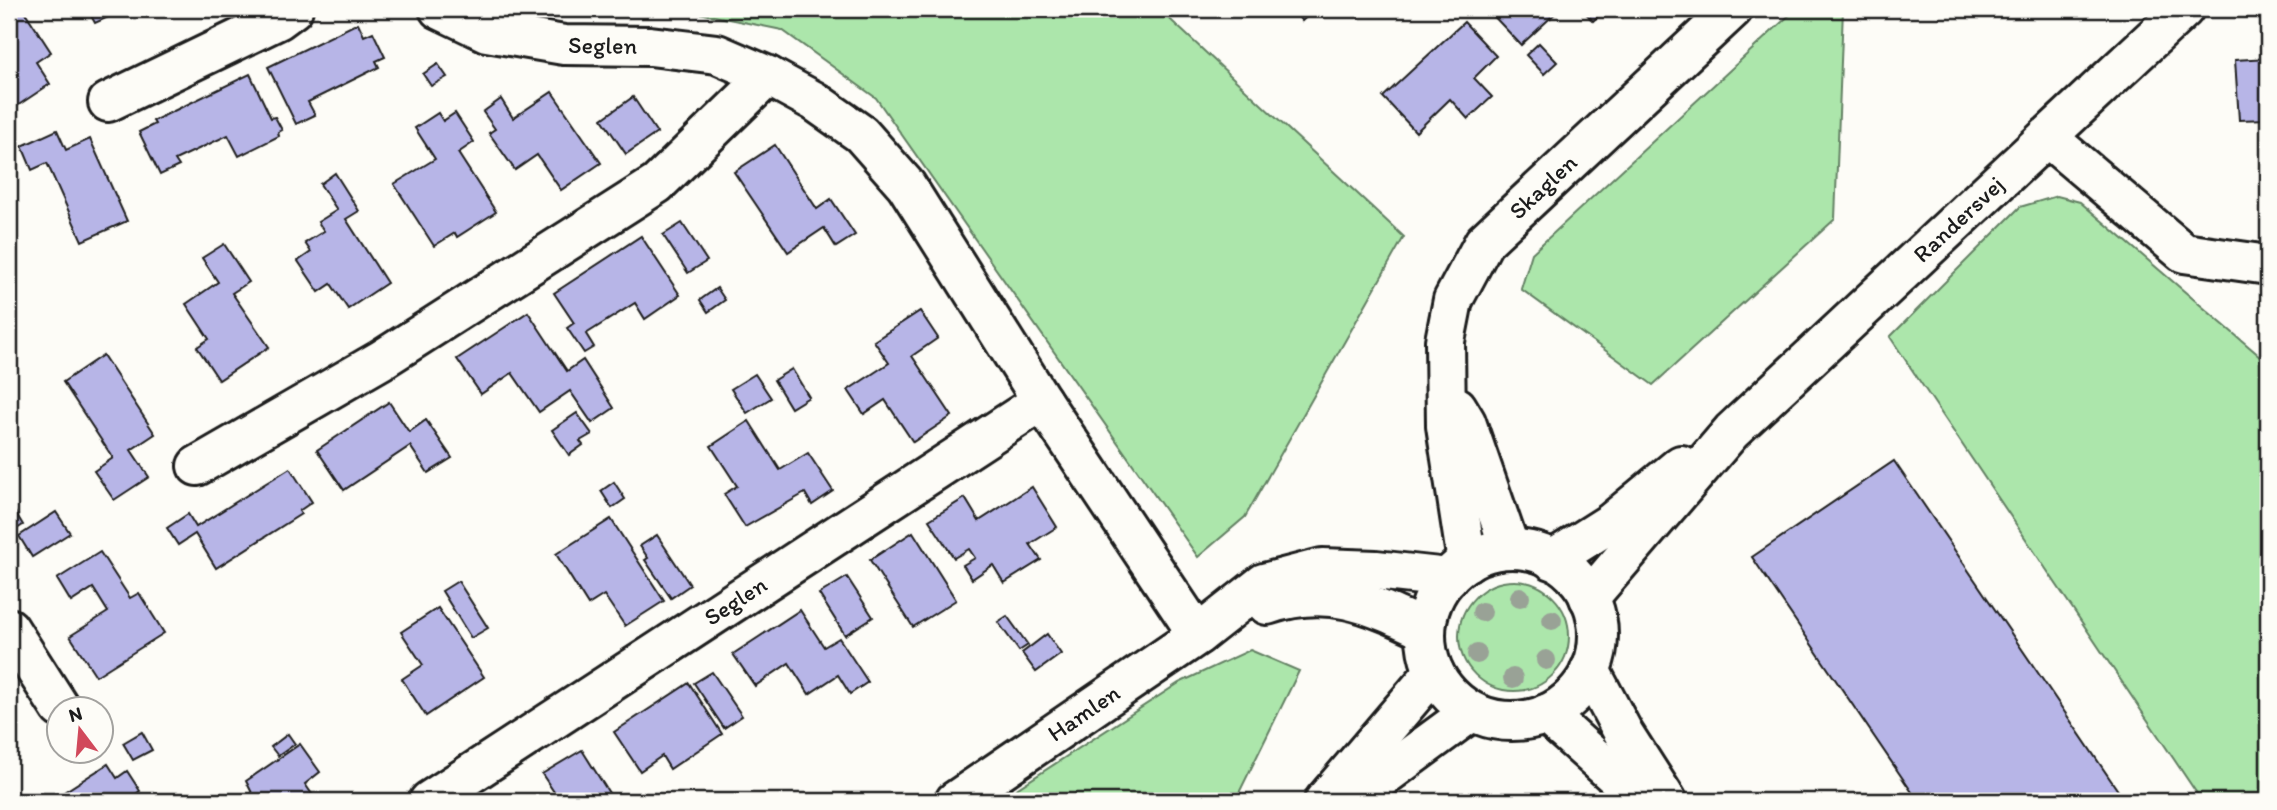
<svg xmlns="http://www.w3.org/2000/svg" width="2277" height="810" font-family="Itim,sans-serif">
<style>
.green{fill:#ace6ab;stroke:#648164;stroke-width:2}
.building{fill:#b7b5e7;stroke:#1c1c1c;stroke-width:2}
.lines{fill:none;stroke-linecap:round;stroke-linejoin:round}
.minor-casing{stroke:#1c1c1c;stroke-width:44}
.minor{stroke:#fdfcf7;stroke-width:38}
.tree{fill:#99a296}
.labels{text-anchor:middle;stroke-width:6;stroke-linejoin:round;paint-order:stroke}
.street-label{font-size:24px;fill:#1c1c1c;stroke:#fdfcf7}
</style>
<rect width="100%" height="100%" fill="#fdfcf7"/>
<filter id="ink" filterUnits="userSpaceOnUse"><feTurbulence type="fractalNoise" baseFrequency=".0143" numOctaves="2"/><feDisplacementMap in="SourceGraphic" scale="14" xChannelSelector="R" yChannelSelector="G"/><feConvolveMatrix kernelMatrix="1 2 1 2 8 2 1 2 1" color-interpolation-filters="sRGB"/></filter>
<g filter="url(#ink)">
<g class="green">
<path d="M680,9H1159L1404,237L1245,517L1198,557L876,98L782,30Z"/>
<path d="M1796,9H1843L1835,219L1653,385L1521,289L1532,253Z"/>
<path d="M2057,196L2080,202L2268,363V801H2202L1890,337L2020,207Z"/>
<circle cx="1514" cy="636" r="55"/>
<path d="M1250,650L1299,671L1235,801H998L1179,683Z"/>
</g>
<g class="building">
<path d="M9,9H23L51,52L36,62L50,84L11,110Z"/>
<path d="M95,9H126L95,23L89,12Z"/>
<path d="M1291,9H1315L1302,21Z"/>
<path d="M1487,9H1560L1521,45Z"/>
<path d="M1582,9H1606L1593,21Z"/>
<path d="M1464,22L1496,56L1474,78L1492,97L1468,119L1450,99L1416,132L1383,97Z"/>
<path d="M358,23L364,36L373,32L385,57L376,61L379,67L308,102L315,115L296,124L268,67Z"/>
<path d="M1539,43L1557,62L1544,74L1526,55Z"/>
<path d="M2268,58V119L2239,120L2235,60Z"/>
<path d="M438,64L447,77L431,86L423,74Z"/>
<path d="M250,74L271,118L275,117L282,130L278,132L279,136L239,156L228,135L175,160L179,166L160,175L139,132L155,124L153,121Z"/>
<path d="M552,92L601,163L561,190L537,155L515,170L489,133L495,129L483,112L501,99L513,118Z"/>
<path d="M633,97L657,133L626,154L602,119Z"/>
<path d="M438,113L443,121L455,113L474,142L458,153L496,212L457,237L455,233L434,246L394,184L435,159L415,128Z"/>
<path d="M57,130L66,150L90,139L127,221L82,241L47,163L32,170L22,146Z"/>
<path d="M775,145L817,209L831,199L855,235L836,247L824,228L788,252L734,172Z"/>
<path d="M335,173L359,211L346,219L387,283L348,309L331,284L319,292L298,261L311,252L305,243L324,231L318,222L337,210L320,184Z"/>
<path d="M682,223L707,261L688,273L663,235Z"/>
<path d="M641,236L680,295L645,319L635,303L586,334L594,347L584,353L567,328L574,323L554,293Z"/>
<path d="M224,244L249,282L232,293L269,347L219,380L197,347L209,339L186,304L218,282L202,258Z"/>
<path d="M717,288L725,300L708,312L700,300Z"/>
<path d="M920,311L938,338L912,356L952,416L913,442L885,400L864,414L848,390L889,363L874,341Z"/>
<path d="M528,312L567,371L583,360L614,408L592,423L570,391L539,412L512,373L481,394L457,359Z"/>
<path d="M103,355L155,434L131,450L149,477L114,500L94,471L113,458L63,382Z"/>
<path d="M792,369L809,397L791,408L774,380Z"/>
<path d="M755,374L771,398L747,413L731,389Z"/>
<path d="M389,402L409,432L426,420L452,458L428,473L410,446L344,490L317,450Z"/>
<path d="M577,413L592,434L580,441L583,445L569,455L552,430Z"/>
<path d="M749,421L780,470L808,453L833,491L812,505L805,493L745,527L724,494L737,486L711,446Z"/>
<path d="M1894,461L2125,801H1918L1752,557Z"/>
<path d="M290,468L312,502L299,511L301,514L216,568L195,534L178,545L167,528L188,514L196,527Z"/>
<path d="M614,482L625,499L612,508L601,491Z"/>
<path d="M1032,487L1057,527L1030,544L1041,560L1004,583L993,565L972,579L963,565L975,558L969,549L954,558L929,520L965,498L979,521Z"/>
<path d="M9,502L23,525L9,534Z"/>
<path d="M56,512L70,533L32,557L19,536Z"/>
<path d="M611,519L664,601L625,626L604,595L588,605L556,554Z"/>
<path d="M913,532L956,600L913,627L870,560Z"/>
<path d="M657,535L690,585L671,598L645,560L648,558L640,546Z"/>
<path d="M100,552L130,598L139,593L164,633L96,676L70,636L108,612L93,588L71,602L57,579Z"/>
<path d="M847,577L873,617L845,635L819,594Z"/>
<path d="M458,581L488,628L471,638L442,591Z"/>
<path d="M438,608L484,677L426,716L402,679L423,665L401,632Z"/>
<path d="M800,610L824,647L839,638L868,682L850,694L838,675L809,694L789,663L755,686L733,654Z"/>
<path d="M1007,616L1028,645L1019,651L998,622Z"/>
<path d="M1047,634L1061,654L1036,672L1022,653Z"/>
<path d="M712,672L742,716L724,728L694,683Z"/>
<path d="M689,683L722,734L670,769L662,756L640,771L614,732Z"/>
<path d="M142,732L152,750L133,760L123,743Z"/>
<path d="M288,734L295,744L278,756L271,747Z"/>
<path d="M300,744L320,772L305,784L316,800L320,801H242L252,793L246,781Z"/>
<path d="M582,750L614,801H560L542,774Z"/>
<path d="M108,764L117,778L127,771L140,791L130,798L132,801H50Z"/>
</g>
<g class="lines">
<defs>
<g id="minor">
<path id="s1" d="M439,9L487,32L564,45L650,46L717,54L768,76L814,101L861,134L906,185L1042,401L1198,635"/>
<path d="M108,102L278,20L293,9"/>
<path d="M2047,137L2184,253L2268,265"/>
<path d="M1457,407L1466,422L1510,549"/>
<path d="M197,466L381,360L657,184L768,76"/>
<circle cx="1512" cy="635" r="86"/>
<path d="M1552,560L1612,522L1681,465"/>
<path id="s2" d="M1467,562L1446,426L1445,341L1453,300L1484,242L1733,9"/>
<path id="s3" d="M1589,598L1732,431L2184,9"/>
<path d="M1267,605C1329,584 1370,604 1426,630"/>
<path d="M9,628L60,708"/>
<path d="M1590,670L1624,734L1667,801"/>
<path d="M1546,714L1643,801"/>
<path id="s4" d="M429,801L1042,401"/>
<path id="s5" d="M955,801L1198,635L1264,583L1322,568L1376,570L1448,578"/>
<path d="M1324,801L1434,672"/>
<path d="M1350,801L1471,712"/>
</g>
</defs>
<use href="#minor" class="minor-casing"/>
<use href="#minor" class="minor"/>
</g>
<g class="tree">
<circle cx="1520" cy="597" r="10"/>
<circle cx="1482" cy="612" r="10"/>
<circle cx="1552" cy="620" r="10"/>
<circle cx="1477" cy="654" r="10"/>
<circle cx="1546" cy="660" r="10"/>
<circle cx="1513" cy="678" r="10"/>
</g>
</g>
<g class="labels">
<g class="street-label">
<text dy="8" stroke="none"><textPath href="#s1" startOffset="170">Seglen</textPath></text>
<text dy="8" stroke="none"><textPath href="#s2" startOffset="411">Skaglen</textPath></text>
<text dy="8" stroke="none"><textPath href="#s3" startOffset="530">Randersvej</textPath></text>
<text dy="8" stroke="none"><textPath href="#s4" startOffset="366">Seglen</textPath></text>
<text dy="8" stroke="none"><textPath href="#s5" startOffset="156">Hamlen</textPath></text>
</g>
</g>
<rect width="2277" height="810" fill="none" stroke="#fdfcf7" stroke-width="35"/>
<rect x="18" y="18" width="2242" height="775" fill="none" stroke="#1c1c1c" stroke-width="2.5" filter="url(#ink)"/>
<g transform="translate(80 730) rotate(344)"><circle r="33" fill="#fdfcf7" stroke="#a3a29f" stroke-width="2"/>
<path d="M0-5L12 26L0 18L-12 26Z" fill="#d1495b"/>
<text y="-10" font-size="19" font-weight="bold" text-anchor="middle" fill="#1c1c1c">N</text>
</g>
</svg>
